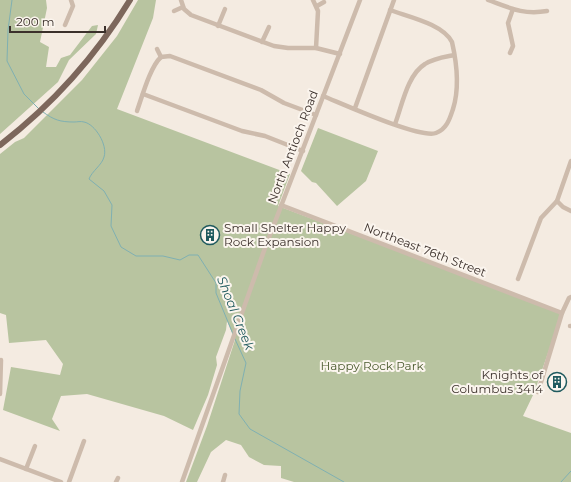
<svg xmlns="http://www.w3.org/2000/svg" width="571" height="482" font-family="Montserrat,sans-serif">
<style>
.green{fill:#b8c4a0}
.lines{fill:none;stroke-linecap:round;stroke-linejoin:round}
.stream{stroke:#7fb0b2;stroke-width:1}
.minor{stroke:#cdbbac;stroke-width:4.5}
.major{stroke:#7d675c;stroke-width:6}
.labels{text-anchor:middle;stroke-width:4;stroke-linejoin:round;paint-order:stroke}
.street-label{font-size:12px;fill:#3b302b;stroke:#fbf5ee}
.poi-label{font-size:12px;fill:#3b302b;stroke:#fbf5ee;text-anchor:start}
.park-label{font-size:12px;fill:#4a5a2e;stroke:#fbf5ee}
.water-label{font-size:13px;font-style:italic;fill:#1f5a5e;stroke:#fbf5ee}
</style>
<rect width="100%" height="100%" fill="#f4ebe1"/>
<g class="green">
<path d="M0,0H46L47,8L40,42L49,47L46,67H56L61,58L70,55L92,26L98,25L96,34L69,60L58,82L0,134Z"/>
<path d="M138,0H156L153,18L117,109L290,174L278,206L562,313L534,393L523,416L571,433V482H294L281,478V466L264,465L249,457L241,445L226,440L211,452L197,482H186L207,426L235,340L227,321L226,330L216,357L217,365L208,395L193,430L164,416L87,394L61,396L52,419L60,431L3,410L11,367L60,375L63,364L46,340L9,343L6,315L0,313V154L15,142L24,138L82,80L117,36Z"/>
<path d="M318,128L378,151L366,181L337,206L316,183L312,182L301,171Z"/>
</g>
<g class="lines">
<g class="stream">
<path d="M12,0L8,30L7,61L24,94L39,109"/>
<path d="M43,112C54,120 60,122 74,122C77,122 81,121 84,122C95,124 108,145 104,157C102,165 92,171 89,179L104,191L112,205L111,226L121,247L136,256H163L180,260L189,255H198L216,283V293L233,334"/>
<path d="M235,339L246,363L240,391L239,414L250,429L344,482"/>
<path d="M561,482L571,471"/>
</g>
<g class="minor">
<path d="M181,0L184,9L191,15L274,46L288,48H316L340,54"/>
<path d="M313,0L318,11L316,48"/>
<path d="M488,0C510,8 523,15 547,11"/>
<path d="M317,6L324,2"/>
<path d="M174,11L183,7"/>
<path d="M65,25L73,6L71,0"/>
<path d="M218,26L225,9"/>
<path d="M262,42L269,27"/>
<path d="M157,49L161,57"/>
<path d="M510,53L513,46L508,23L513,9"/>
<path d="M161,57L170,56L261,90L284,103L316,115"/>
<path d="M143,94L242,131L265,136L303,151"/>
<path d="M323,96C343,104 420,139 436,133C447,129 450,118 453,109C460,87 457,64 452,42C443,24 409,17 390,10"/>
<path d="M355,108L394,0"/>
<path d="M137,111C142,97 150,67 161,57"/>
<path d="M395,124C402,106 407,75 425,64C434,58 444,57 454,55"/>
<path d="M557,201L563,207L571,211"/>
<path d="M281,205L562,313"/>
<path d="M518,279L541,218L557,201L571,161"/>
<path d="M570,326H571"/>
<path d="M538,392L562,313L569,298L571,297"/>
<path d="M0,394L1,360"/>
<path d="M0,459L61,482"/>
<path d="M26,469L35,446"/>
<path d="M69,482L84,441"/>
<path d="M116,482L118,478"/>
<path d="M182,482L265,248L360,0"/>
<path d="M223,482L225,475"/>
</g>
<path class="major" d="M0,145C52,105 96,56 130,0"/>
</g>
<defs>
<symbol id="building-ring" viewBox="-11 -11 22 22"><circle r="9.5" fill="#fbf5ee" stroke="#1f5a5e" stroke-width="1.5"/><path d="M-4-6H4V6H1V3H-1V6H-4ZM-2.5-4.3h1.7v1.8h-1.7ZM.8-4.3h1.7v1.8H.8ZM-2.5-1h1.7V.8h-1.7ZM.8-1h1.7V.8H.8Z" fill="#1f5a5e"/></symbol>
</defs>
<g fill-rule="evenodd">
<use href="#building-ring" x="199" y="224" width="22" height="22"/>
<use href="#building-ring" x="546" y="371" width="22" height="22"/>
</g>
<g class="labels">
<g class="street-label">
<text transform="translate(293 147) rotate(-69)" y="4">North Antioch Road</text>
<text transform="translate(425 250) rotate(21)" y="4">Northeast 76th Street</text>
</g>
<g class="poi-label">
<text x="224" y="232">Small Shelter Happy<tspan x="224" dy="14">Rock Expansion</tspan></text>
<text x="543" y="379" text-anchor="end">Knights of<tspan x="543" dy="14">Columbus 3414</tspan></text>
</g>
<g class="park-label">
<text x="372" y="370">Happy Rock Park</text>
</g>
<g class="water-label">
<text transform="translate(236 313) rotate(68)" y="5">Shoal Creek</text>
</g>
</g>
<path d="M10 26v6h95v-6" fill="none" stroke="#3b302b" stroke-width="2"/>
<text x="16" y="26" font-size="12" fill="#3b302b" stroke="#fbf5ee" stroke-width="3" paint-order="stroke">200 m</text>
</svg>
